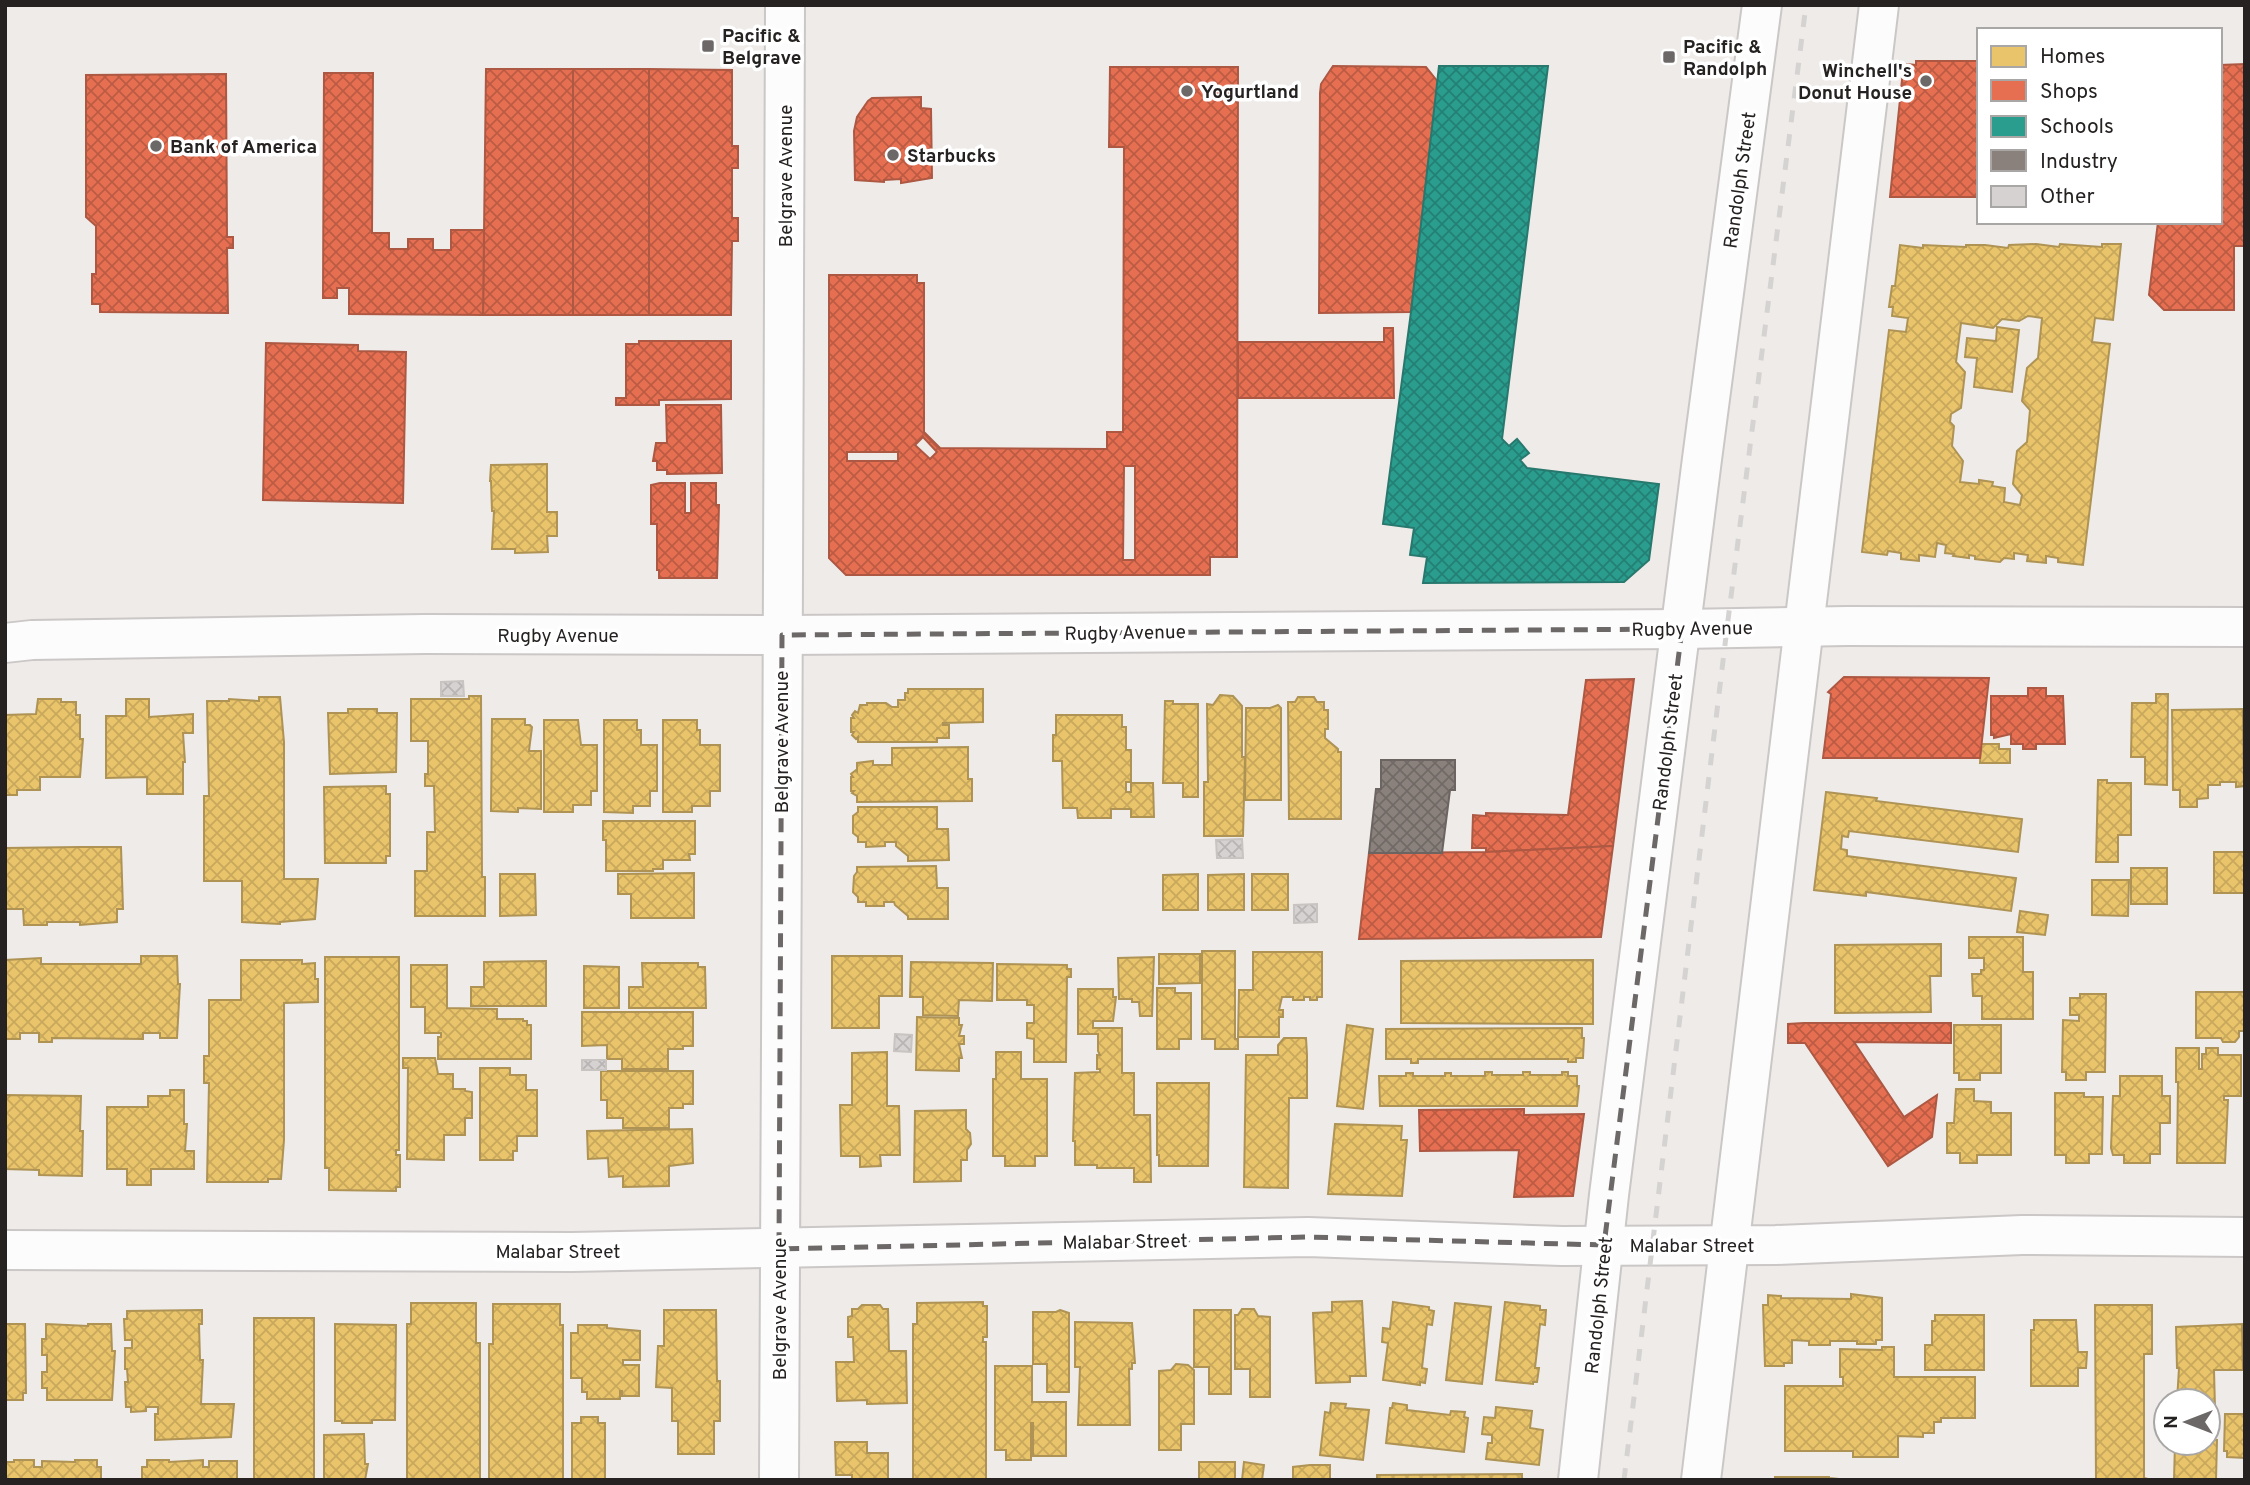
<svg xmlns="http://www.w3.org/2000/svg" width="2250" height="1485" font-family="Overpass,sans-serif">
<style>
.homes{fill:url(#homes-cross-hatch);stroke:#ae9354;stroke-width:2;fill-rule:evenodd}
.shops{fill:url(#shops-cross-hatch);stroke:#ad5843;stroke-width:2;fill-rule:evenodd}
.schools{fill:url(#schools-cross-hatch);stroke:#28786e;stroke-width:2}
.industry{fill:url(#industry-cross-hatch);stroke:#6c6461;stroke-width:2}
.building{fill:url(#building-cross-hatch);stroke:#c7c4c2;stroke-width:2}
.lines{fill:none;stroke-linecap:round;stroke-linejoin:round}
.minor-casing{stroke:#cac7c6;stroke-width:42}
.minor{stroke:#fdfcfc;stroke-width:38}
.rail{stroke:#d5d3d2;stroke-width:5;stroke-dasharray:12 12;stroke-linecap:butt}
.marked{fill:none;stroke:#6c6867;stroke-width:5;stroke-dasharray:14 9;stroke-linejoin:round}
.poi-dot{fill:#6c6867;stroke:#fff;stroke-width:2.5}
.labels{text-anchor:middle;stroke-width:7;stroke-linejoin:round;paint-order:stroke}
.poi-label{font-size:19px;font-weight:bold;fill:#252221;stroke:#fff;text-anchor:start}
.street-label{font-size:19px;fill:#252221;stroke:#fff}
</style>
<defs>
<pattern id="homes-cross-hatch" width="8" height="8" patternUnits="userSpaceOnUse" patternTransform="scale(1.75)"><rect width="8" height="8" fill="#e9c46a"/><path d="M0 0l8 8M0 8l8-8" fill="none" stroke="#c8a85c"/></pattern>
<pattern id="shops-cross-hatch" width="8" height="8" patternUnits="userSpaceOnUse" patternTransform="scale(1.75)"><rect width="8" height="8" fill="#e76f51"/><path d="M0 0l8 8M0 8l8-8" fill="none" stroke="#bb5b43"/></pattern>
<pattern id="schools-cross-hatch" width="8" height="8" patternUnits="userSpaceOnUse" patternTransform="scale(1.75)"><rect width="8" height="8" fill="#2a9d8f"/><path d="M0 0l8 8M0 8l8-8" fill="none" stroke="#248074"/></pattern>
<pattern id="industry-cross-hatch" width="8" height="8" patternUnits="userSpaceOnUse" patternTransform="scale(1.75)"><rect width="8" height="8" fill="#8a817c"/><path d="M0 0l8 8M0 8l8-8" fill="none" stroke="#716965"/></pattern>
<pattern id="building-cross-hatch" width="8" height="8" patternUnits="userSpaceOnUse" patternTransform="scale(1.75)"><rect width="8" height="8" fill="#d6d2d1"/><path d="M0 0l8 8M0 8l8-8" fill="none" stroke="#b8b4b3"/></pattern>
</defs>
<rect width="100%" height="100%" fill="#efebe9"/>
<g class="homes">
<path d="M2036,244L2059,247L2060,244L2102,247V244H2121L2113,320L2095,318L2092,342L2110,344L2083,565L2058,562V558L2046,556V563L2027,561L2028,555L2014,553V559L2004,558L2000,562L1975,559V556L1969,555V558L1953,556L1954,554L1945,553L1946,545L1937,543L1935,557L1919,555V561L1901,559V553L1888,551L1887,555L1862,552L1889,330L1906,332L1908,318L1892,316L1893,307H1889L1892,286H1895L1900,245L1923,248V245L1966,247V245H1985L2008,248L2009,245ZM2028,316L2042,318L2038,358L2027,368L2022,401L2030,410L2027,442L2017,451L2013,484L2022,495L2020,505L2004,502L2005,488L1992,486L1993,482L1979,480V484L1960,482L1963,461L1952,446L1954,426L1950,422L1951,414L1961,408L1965,372L1956,362L1961,323L1993,328L2002,319L2019,321Z"/>
<path d="M1997,327L2019,330L2012,392L1974,387L1977,358L1965,357L1967,338L1996,341Z"/>
<path d="M547,464V512H557V536H547L548,552L515,553V549H492L494,511H492L491,481H490L491,465Z"/>
<path d="M908,689H983V722L943,723V725H949V738H937V742H858V737L856,739L852,735L854,732H851V718H854L852,715L855,711L858,713L860,705H867V703H886L892,707H898V700H905V693H908Z"/>
<path d="M2156,694H2168L2167,785L2145,784V757H2131L2132,703H2156Z"/>
<path d="M1220,695L1233,696L1242,706V757H1245L1243,836H1204V782H1208L1207,704L1213,705Z"/>
<path d="M469,696H481L482,877H485V916H415V871H427V832H435L434,786H425V774H428V741H411V699H469Z"/>
<path d="M259,697H280L284,742V879H318L315,919L280,922V924L242,922V881H204V796H209L207,701H229V699L259,701Z"/>
<path d="M1298,697H1314L1317,702H1324V710H1328V729H1325V738L1338,749V752H1341V819H1289L1288,702H1295Z"/>
<path d="M38,699H61V702H76V715H80V739H83L80,777H40V790H17V795H5V715L36,714Z"/>
<path d="M126,699H149V717L193,714V733H183L185,762H183V794H147V777L106,778V716H126Z"/>
<path d="M1165,701H1173V704H1198V797H1183V783H1163Z"/>
<path d="M1278,705L1281,708V800H1245L1246,708H1270Z"/>
<path d="M348,709H377V713H397L396,772L330,774L328,713H348Z"/>
<path d="M2243,709L2244,786L2236,787V782H2220V785H2208V798L2197,799V807H2180V790H2173L2172,710Z"/>
<path d="M1056,715H1122V727H1126V750H1131V782H1126V792H1131V783H1153L1154,817H1131V809H1111V818H1078L1077,808H1063L1062,761H1053V735H1056Z"/>
<path d="M492,719H525V725H530L532,727L529,751H541V809L518,808V812L491,811Z"/>
<path d="M544,720H578L581,745H597V791H591V805H573V812H544Z"/>
<path d="M604,720H637V730H641V745H657V791H650V806H633V813L604,812Z"/>
<path d="M663,720H697V730H700V745H720V791H710V806H692V812H663Z"/>
<path d="M1981,744H1999V749H2010V763H1980Z"/>
<path d="M968,747V779H972V801L857,802V796L852,793L854,791H851V777H853L851,774L856,770L857,771V763L873,761V765H892V748Z"/>
<path d="M2098,780H2107V783H2131V835H2118V862H2096Z"/>
<path d="M386,786V794H390V856H386V863H325L324,787Z"/>
<path d="M1826,792L1877,798L1876,801L2022,819L2018,852L1849,831L1848,837L1842,836L1841,849L1847,850V856L2016,878L2011,911L1866,892V896L1814,890Z"/>
<path d="M858,807H937V829H948L949,860L908,861V856L896,846V842H885V846L866,847V842H858V837L853,833V816L858,812Z"/>
<path d="M603,821H695V854H689L690,860H663V869H653V871H606V840H603Z"/>
<path d="M80,847H121L123,909H117V922L80,925V922H47V925H24L23,909H5V848Z"/>
<rect x="2214" y="852" width="31" height="41"/>
<path d="M936,866L937,888H948V919H908V916L895,905L894,902H884V906H866V902H858V897L853,892L854,876L857,872V867Z"/>
<rect x="2131" y="868" width="36" height="36"/>
<path d="M694,873V918H631V894H618V874Z"/>
<path d="M500,874H535L536,915L500,916Z"/>
<path d="M1198,874V910H1163V875Z"/>
<path d="M1244,874V910H1208V875Z"/>
<rect x="1252" y="874" width="36" height="36"/>
<path d="M2092,880H2129L2128,916L2092,915Z"/>
<path d="M2020,911L2048,915L2045,935L2017,932Z"/>
<path d="M1969,937H2023V972H2033V1019H1982V996H1973L1972,974H1981V970H1984V958H1969Z"/>
<path d="M1941,944V976H1930L1931,1012L1835,1013V945Z"/>
<path d="M1202,951H1235V1039H1238V1049H1215V1039H1202Z"/>
<path d="M1253,952H1322V997H1317V1000H1310V997H1304V1000H1293V997H1282L1279,1010H1283V1017H1279V1037H1238L1239,990H1253Z"/>
<path d="M1159,954H1200V983L1159,984Z"/>
<path d="M141,956H177L178,984H180L177,1038H160V1033H143V1039L52,1038V1042H39V1033H20V1039H5V960L41,958V964H141Z"/>
<path d="M832,956H902V996H879V1028H832Z"/>
<path d="M325,957H399V1150H396V1155H400V1187H396V1191L329,1190V1168H325Z"/>
<path d="M1154,957L1152,1016H1140L1139,1002H1132V999H1119L1118,958Z"/>
<path d="M241,960H302V964L315,963V979H318V1002L284,1003V1140L281,1179H268V1182H207L209,1083H204V1056H209V1000H241Z"/>
<path d="M1593,960V1024L1401,1023V961Z"/>
<path d="M546,961V1006H471V987H484V962Z"/>
<path d="M911,962L993,963L992,1001L959,1000L958,1016L923,1015V997H910Z"/>
<path d="M642,963H698V967H705L706,1008H629V987H643Z"/>
<path d="M997,964L1067,965V969H1071V977H1067L1066,1062H1034V1039L1027,1038V1023H1034V1005H1027V1000H997Z"/>
<path d="M411,965H447V1008L497,1009V1019H523V1021H527V1025H531V1059H438V1037H441V1033H425V1007H411Z"/>
<path d="M584,966L619,967V1008H584Z"/>
<path d="M1157,988H1175V993H1191V1039H1179V1049H1157Z"/>
<path d="M1078,989H1113V997H1116L1113,1021H1093V1028H1122V1073H1134V1115H1150L1151,1182H1134V1168H1097V1165H1075V1141H1073L1075,1073L1100,1072V1069H1097V1055H1100L1098,1051V1034H1078Z"/>
<path d="M2196,992H2245V1031H2239V1037L2235,1042H2223L2221,1038H2196Z"/>
<path d="M2080,994H2106L2105,1072H2086V1080H2066V1072H2062L2063,1020L2079,1021V1015H2070V998H2080Z"/>
<path d="M582,1012H693V1046H683V1049H668V1069H622V1059H607V1045L582,1046Z"/>
<path d="M917,1017L959,1018V1025H962L959,1036H964V1044H959L962,1058H959V1071L916,1070Z"/>
<path d="M1347,1025L1373,1029L1363,1109L1337,1106Z"/>
<path d="M1954,1025H2001V1073H1980V1080H1959V1073H1954Z"/>
<path d="M1582,1028V1038H1584L1583,1058H1576V1062H1568V1059H1418V1063H1411V1059H1386V1029Z"/>
<path d="M1284,1038H1306L1307,1055V1098H1289L1288,1188L1244,1187L1246,1055H1278V1045Z"/>
<path d="M2176,1048H2199V1069H2202V1054H2206V1048H2218V1055H2241V1096H2224V1100H2228L2225,1163H2177L2178,1082H2176Z"/>
<path d="M887,1052V1106H899L900,1155H880L881,1166L860,1167V1156H841L840,1105H852V1053Z"/>
<path d="M996,1052H1021V1079H1047V1156H1035V1166H1005V1156H993V1079H996Z"/>
<path d="M403,1058H435L438,1074H453V1089H465V1091L472,1092V1118H465V1135H444V1160L407,1159L408,1068H403Z"/>
<path d="M480,1068H510V1075H526V1090H537V1136H517V1151H513V1160H480Z"/>
<path d="M601,1071H693V1104H683V1108H669V1128H623V1118H607V1100H601Z"/>
<path d="M1485,1072H1492V1075H1523V1072H1530V1075H1562V1072H1568V1076H1577V1086H1579L1577,1106H1380L1379,1076H1406V1073H1413V1076H1445V1073H1451V1076H1485Z"/>
<path d="M2120,1076H2162V1096H2170V1123H2160V1154H2150V1163H2124V1155H2113L2111,1148L2113,1096H2120Z"/>
<path d="M1157,1083H1209L1208,1166H1159V1155H1157Z"/>
<path d="M1956,1089H1974V1101L1991,1102V1113H2011V1155H1977V1163H1960V1153H1947V1123H1954Z"/>
<path d="M170,1090H184V1124H187L185,1151H194V1169H151V1185H127V1169H107V1107H148V1096H170Z"/>
<path d="M2055,1093H2084V1097H2103L2102,1154H2089V1163H2066V1155H2055Z"/>
<path d="M5,1095L81,1096L80,1131H83L82,1176L39,1175V1170L5,1169Z"/>
<path d="M966,1110V1129L970,1133L971,1144L967,1150V1160H961V1181L914,1182L915,1111Z"/>
<path d="M1335,1124L1402,1126L1401,1140H1407L1402,1196L1328,1194Z"/>
<path d="M692,1129L693,1163L669,1166V1186L623,1187V1176L609,1177L608,1158L588,1159L587,1131Z"/>
<path d="M1851,1294L1882,1298V1340H1876V1344H1857V1341H1830V1345H1809V1341L1792,1340V1363H1784V1366H1765L1763,1305H1768V1295L1781,1296V1298L1851,1299Z"/>
<path d="M1362,1301L1366,1376H1350V1382L1316,1383L1313,1313L1332,1312V1302Z"/>
<path d="M983,1302V1306H987V1337H983V1342H986V1480H913V1324H917V1303Z"/>
<path d="M1393,1302L1429,1307V1310L1434,1311L1432,1325L1427,1324L1422,1368L1427,1369L1425,1383L1420,1382V1385L1383,1380L1388,1343L1382,1342L1383,1328L1390,1329Z"/>
<path d="M1505,1302L1540,1306V1310H1546L1545,1325L1540,1324L1535,1368H1539L1537,1382H1533V1384L1496,1380Z"/>
<path d="M411,1303H476V1343H480V1480H407V1324H411Z"/>
<path d="M1455,1303L1491,1307L1482,1384L1446,1380Z"/>
<path d="M493,1304H560V1325H563V1480H489V1344H493Z"/>
<path d="M862,1305H880L883,1309H888L889,1351H906L907,1403L867,1404V1400L837,1401L836,1362H854L853,1337H848V1317L852,1316V1309H858Z"/>
<path d="M2095,1305H2152V1354H2144V1478L2152,1480H2096Z"/>
<path d="M1242,1309H1254L1258,1316L1270,1317V1397H1250V1369H1235V1315H1238Z"/>
<path d="M202,1310V1324H199L200,1360H203L201,1404H234L231,1437L155,1440V1414H158V1407H146V1411L131,1412V1407H126L125,1382H128L127,1369H125V1348H132V1340H125L124,1319H127V1311Z"/>
<path d="M664,1310H716L717,1381H720V1421H714V1454H678V1421H672V1388L656,1387L658,1346H664Z"/>
<path d="M1060,1310L1069,1313V1392H1047V1364H1033V1312H1056Z"/>
<path d="M1194,1310H1231V1394H1209V1367H1194Z"/>
<path d="M1935,1315H1984V1370H1925V1345H1932V1321H1935Z"/>
<rect x="254" y="1318" width="60" height="162"/>
<path d="M2034,1320H2076L2078,1352H2087L2086,1368H2078V1386H2031V1330H2034Z"/>
<path d="M1075,1322L1132,1323L1135,1363H1132V1369H1129L1130,1425H1078L1080,1367H1075Z"/>
<path d="M5,1324H25L26,1393H23V1400H5Z"/>
<path d="M46,1324L88,1326V1324H111L112,1351H115L112,1400H47V1388H42V1372H47V1355H42V1339H46Z"/>
<path d="M335,1324L396,1325L395,1420H372V1423H342V1421H335Z"/>
<path d="M2242,1324L2243,1370H2214L2215,1408H2208V1401H2177L2179,1368H2177L2176,1327Z"/>
<path d="M578,1325H607V1328L640,1331V1360H623V1365H639V1396H622V1391H620V1399H587V1392H582V1378H571V1333H578Z"/>
<path d="M1882,1347H1894V1377H1975V1418H1941V1422H1934V1433H1923V1437L1898,1436V1457H1853V1451H1785V1386H1843V1377H1840V1349L1882,1350Z"/>
<path d="M1176,1364L1188,1365L1194,1370V1424H1181V1450H1159V1371L1171,1370Z"/>
<path d="M995,1366H1032V1402H1066V1456H1033V1423H1031V1460H1006V1450H995Z"/>
<path d="M1331,1403L1346,1404L1345,1408L1369,1410L1363,1460L1320,1455L1325,1412L1330,1413Z"/>
<path d="M1393,1403L1407,1405V1410L1450,1415L1451,1411L1465,1412L1464,1417L1468,1418L1464,1452L1386,1443L1390,1408H1392Z"/>
<path d="M1496,1407L1532,1411L1530,1428L1543,1430L1539,1465L1486,1459L1488,1443H1492V1435L1482,1434L1484,1417L1495,1418Z"/>
<path d="M2225,1414H2245V1458L2227,1457V1451H2224Z"/>
<path d="M581,1417H598V1423H605V1480H572V1423H581Z"/>
<path d="M364,1434L365,1464H368L365,1480H324V1435Z"/>
<path d="M2208,1440H2217L2216,1480H2174L2175,1443H2208Z"/>
<path d="M835,1442H867V1453H888V1480H852V1475H836Z"/>
<path d="M14,1460H34V1467H42V1461L75,1462V1460H97V1467H101V1480H5V1462H14Z"/>
<path d="M147,1460H169V1462L203,1460V1467H209V1461H237V1480H142V1467H147Z"/>
<rect x="1199" y="1462" width="36" height="18"/>
<path d="M1244,1462L1264,1465L1262,1480H1242Z"/>
<path d="M1310,1465H1330V1480H1293V1467Z"/>
<path d="M1522,1474V1480H1377V1475Z"/>
<path d="M1775,1477H1829V1478L1850,1480H1775Z"/>
</g>
<g class="shops">
<path d="M1916,61H1979V197H1890L1903,70L1907,64L1916,65Z"/>
<path d="M2245,64V246H2234V310H2164L2149,295L2158,222H2220V65Z"/>
<path d="M1333,66L1426,67L1438,82L1411,312L1319,313L1320,93L1321,84Z"/>
<path d="M1110,67H1238L1237,557H1210V575H846L829,558V275H917V283H924V432L940,448L1107,449V432H1123L1124,147H1109ZM923,437L937,452L930,459L915,445ZM847,452H898V461H847ZM1124,466H1135V560H1123Z"/>
<path d="M486,69H573V315H483Z"/>
<rect x="573" y="69" width="76" height="246"/>
<path d="M649,69L732,70V146H738V168H732V218H738V241H732L731,315H649Z"/>
<path d="M324,73H373L372,233H389V249H408V239H433V250H451V230H484L483,315L349,314V288H337V298H323Z"/>
<path d="M226,74L227,237H233V248H227L228,313L100,312V304H92V274H96V226L86,217V75Z"/>
<path d="M921,97V108L931,109L932,178L901,183V179L884,180V182L855,180L854,131L857,117L868,101L872,98Z"/>
<path d="M1384,328H1393L1394,398H1238V342H1384Z"/>
<path d="M639,341H731V399L659,400V405H616V398H626V344H639Z"/>
<path d="M266,343L358,345V351L406,352L403,503L263,500Z"/>
<path d="M666,405H721L722,473L667,474V470H657V461H653L656,443H667Z"/>
<path d="M660,483H685V513H691V483H716V505H719L717,578H659V570H657V524H651V485Z"/>
<path d="M1844,677L1989,678L1980,758H1823L1831,694L1828,692Z"/>
<path d="M1634,679L1613,846L1486,852V848H1472L1473,815L1486,816V813L1568,815L1586,680Z"/>
<path d="M2028,688H2046V696H2063L2065,744H2036V749H2023V744H2011V734L1994,738V735H1991V696H2028Z"/>
<path d="M1613,846L1601,937L1359,939L1369,853L1486,852Z"/>
<path d="M1804,1023H1951V1043L1854,1042L1904,1117L1937,1095L1932,1137L1888,1166L1805,1043H1788V1024Z"/>
<path d="M1524,1109V1115L1584,1114L1573,1196L1514,1197L1519,1150L1420,1151L1419,1110Z"/>
</g>
<path class="schools" d="M1439,66H1548L1502,439L1509,446L1517,439L1529,453L1520,460L1527,468L1659,484L1649,560L1624,582L1423,583L1427,557L1410,555L1414,528L1383,524L1411,312Z"/>
<path class="industry" d="M1381,760H1455V790H1450L1442,853H1369L1376,789H1381Z"/>
<g class="building">
<path d="M463,681L464,696H441V682Z"/>
<path d="M1242,839L1243,858H1217L1216,840Z"/>
<path d="M1317,904V922L1294,923V905Z"/>
<path d="M895,1034L912,1035L911,1052L894,1051Z"/>
<rect x="582" y="1060" width="24" height="10"/>
</g>
<g class="lines">
<defs>
<g id="minor">
<path d="M5,643L32,640L425,634L782,635L1682,629L1847,626L2245,627"/>
<path d="M5,1250L572,1252L1308,1237L1562,1246L1776,1245L2022,1235L2245,1237"/>
<path d="M779,1480C779,988 786,497 785,5"/>
<path d="M1578,1480L1609,1195L1702,459L1762,5"/>
<path d="M1701,1480L1879,5"/>
</g>
</defs>
<use href="#minor" class="minor-casing"/>
<use href="#minor" class="minor"/>
<path class="rail" d="M1624,1480L1727,628L1806,5"/>
</g>
<path class="marked" d="M1682,629L1604,1245L1308,1237L779,1249L782,635Z"/>
<g class="poi-dot">
<rect x="701" y="39" width="14" height="14" rx="3.5"/>
<rect x="1662" y="50" width="14" height="14" rx="3.5"/>
<circle cx="1926" cy="81" r="7"/>
<circle cx="1187" cy="91" r="7"/>
<circle cx="156" cy="146" r="7"/>
<circle cx="893" cy="155" r="7"/>
</g>
<g class="labels">
<g class="poi-label">
<text x="722" y="42">Pacific &amp;<tspan x="722" dy="22">Belgrave</tspan></text>
<text x="1683" y="53">Pacific &amp;<tspan x="1683" dy="22">Randolph</tspan></text>
<text x="1912" y="77" text-anchor="end">Winchell's<tspan x="1912" dy="22">Donut House</tspan></text>
<text x="1201" y="98">Yogurtland</text>
<text x="170" y="153">Bank of America</text>
<text x="907" y="162">Starbucks</text>
</g>
<g class="street-label">
<text transform="translate(785 176) rotate(-90)" y="7">Belgrave Avenue</text>
<text transform="translate(1739 180) rotate(-82)" y="7">Randolph Street</text>
<text transform="translate(1692 628) rotate(-1)" y="7">Rugby Avenue</text>
<text transform="translate(1125 632) rotate(-1)" y="7">Rugby Avenue</text>
<text x="558" y="642">Rugby Avenue</text>
<text transform="translate(781 742) rotate(-90)" y="7">Belgrave Avenue</text>
<text transform="translate(1667 742) rotate(-83)" y="7">Randolph Street</text>
<text transform="translate(1125 1241) rotate(-1)" y="7">Malabar Street</text>
<text x="1692" y="1252">Malabar Street</text>
<text x="558" y="1258">Malabar Street</text>
<text transform="translate(1598 1305) rotate(-84)" y="7">Randolph Street</text>
<text transform="translate(779 1309) rotate(-90)" y="7">Belgrave Avenue</text>
</g>
</g>
<rect width="2250" height="1485" fill="none" stroke="#252221" stroke-width="14"/>
<rect x="1977" y="28" width="245" height="196" fill="#ffffff" stroke="#a8a7a6" stroke-width="2"/>
<rect x="1991" y="46" width="35" height="21" fill="#e9c46a" stroke="#a8a7a6" stroke-width="2"/>
<text x="2040" y="63" font-size="21" fill="#252221">Homes</text>
<rect x="1991" y="80" width="35" height="21" fill="#e76f51" stroke="#a8a7a6" stroke-width="2"/>
<text x="2040" y="98" font-size="21" fill="#252221">Shops</text>
<rect x="1991" y="116" width="35" height="21" fill="#2a9d8f" stroke="#a8a7a6" stroke-width="2"/>
<text x="2040" y="133" font-size="21" fill="#252221">Schools</text>
<rect x="1991" y="150" width="35" height="21" fill="#8a817c" stroke="#a8a7a6" stroke-width="2"/>
<text x="2040" y="168" font-size="21" fill="#252221">Industry</text>
<rect x="1991" y="186" width="35" height="21" fill="#d6d2d1" stroke="#a8a7a6" stroke-width="2"/>
<text x="2040" y="203" font-size="21" fill="#252221">Other</text>
<g transform="translate(2187 1422) rotate(270)"><circle r="33" fill="#ffffff" stroke="#a8a7a6" stroke-width="2"/>
<path d="M0-5L12 26L0 18L-12 26Z" fill="#6c6867"/>
<text y="-10" font-size="19" font-weight="bold" text-anchor="middle" fill="#252221">N</text>
</g>
</svg>
